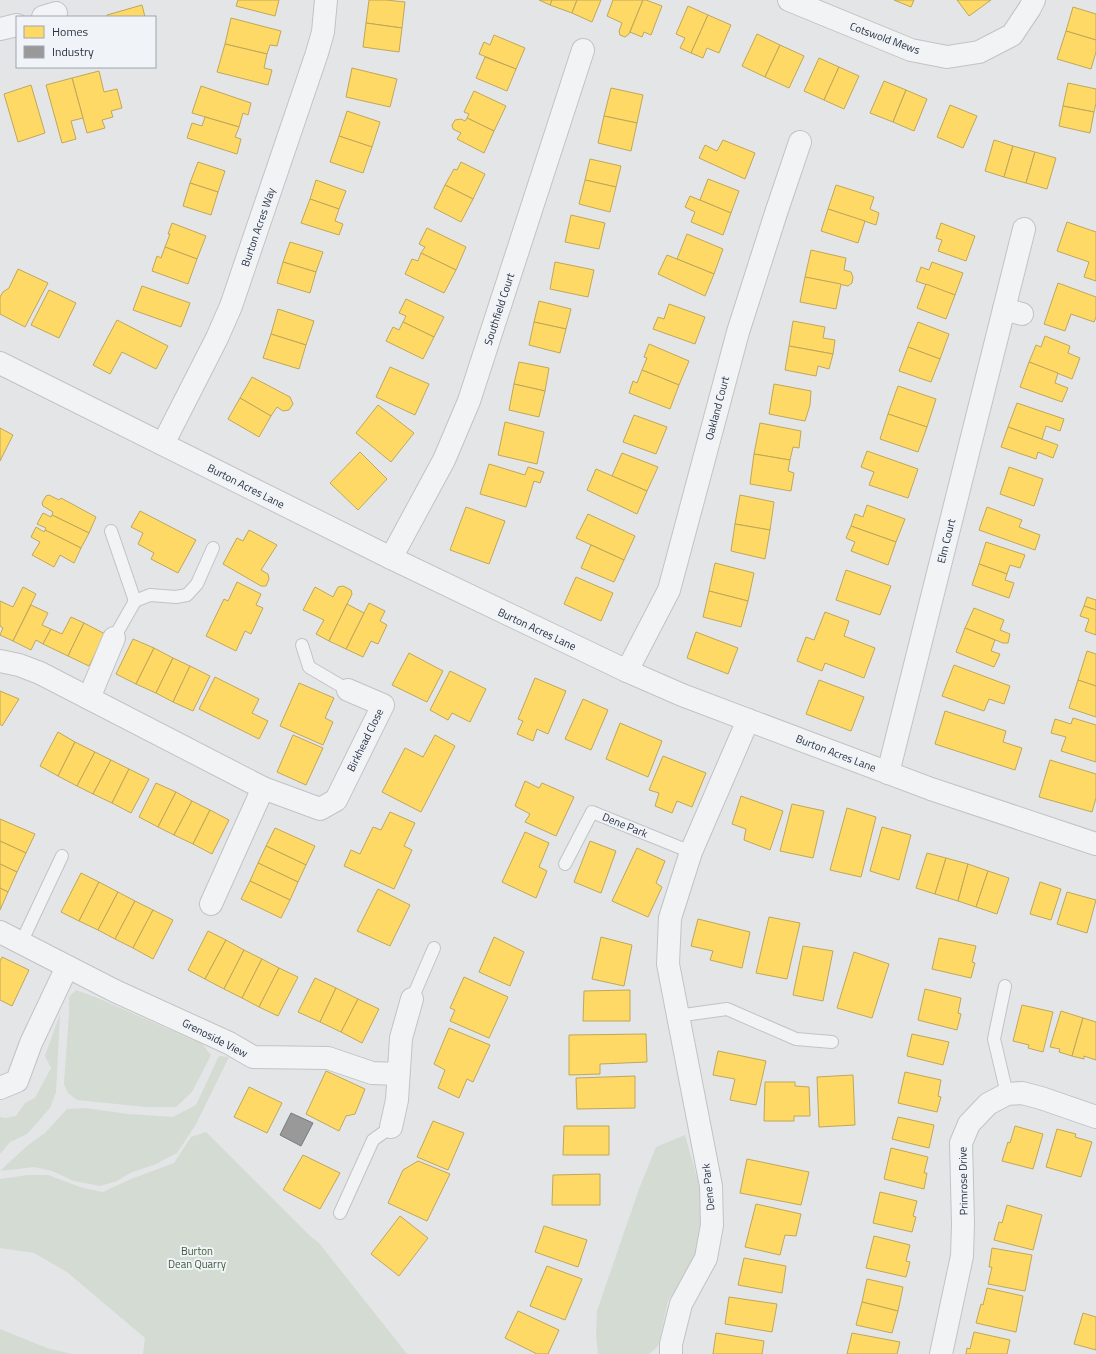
<svg xmlns="http://www.w3.org/2000/svg" width="1096" height="1354" font-family="'Titillium Web',sans-serif">
<style>
.green{fill:#d4dbd3}
.homes{fill:#ffd966;stroke:#bfa75b}
.industry{fill:#999;stroke:#777a7f}
.lines{fill:none;stroke-linecap:round;stroke-linejoin:round}
.lane-casing{stroke:#c1c3c5;stroke-width:14}
.street-casing{stroke:#c1c3c5;stroke-width:24}
.lane{stroke:#f2f3f5;stroke-width:12}
.street{stroke:#f2f3f5;stroke-width:22}
.labels{text-anchor:middle;stroke-width:4;stroke-linejoin:round;paint-order:stroke}
.street-label{font-size:11px;fill:#293341;stroke:#f0f3f7}
.park-label{font-size:11px;fill:#405d37;stroke:#f0f3f7}
</style>
<rect width="100%" height="100%" fill="#e3e5e7"/>
<g class="green">
<path d="M76,990L100,999L202,1044L211,1055L192,1092L176,1107H146L77,1100L68,1093L64,1084L69,1014V997Z"/>
<path d="M60,1014L56,1092L50,1108L27,1134L10,1142L0,1154V1117L5,1118L16,1116L25,1103L35,1098L51,1068L45,1056Z"/>
<path d="M219,1056L229,1057L196,1124L177,1153L156,1164L130,1173L117,1181L100,1186L74,1181L52,1171L34,1167L0,1171L27,1146L45,1133L67,1109L85,1108L128,1114L173,1117L196,1105Z"/>
<path d="M206,1132L310,1236L319,1243L407,1354H143L145,1338L67,1272L34,1253L0,1248V1179L28,1175H48L83,1188L103,1192L131,1179L174,1163L191,1137Z"/>
<path d="M685,1135L699,1185L704,1231L694,1261L668,1301L658,1346L649,1354H598L596,1336L597,1311L639,1189L656,1147Z"/>
<path d="M0,1329L47,1348L72,1354H0Z"/>
</g>
<g class="homes">
<path d="M238,0H279L275,16L236,6Z"/>
<path d="M369,0H386L405,2L402,28L366,23Z"/>
<path d="M539,0H552L550,5Z"/>
<path d="M552,0H577L572,13L550,5Z"/>
<path d="M577,0H601L592,22L572,13Z"/>
<path d="M613,0H643L629,34L625,37L620,35L619,31L622,23L607,16Z"/>
<path d="M643,0H646L662,6L651,35L644,32L642,37L630,32Z"/>
<path d="M894,0H914L911,7Z"/>
<path d="M957,0H991L969,16Z"/>
<path d="M142,5L145,17H108L107,15Z"/>
<path d="M688,6L708,15L691,53L680,48L685,38L676,34Z"/>
<path d="M1073,7L1096,14V40L1066,31Z"/>
<path d="M708,15L731,25L719,53L707,48L703,58L691,53Z"/>
<path d="M231,18L281,31L277,46L270,45L267,54L225,44Z"/>
<path d="M366,23L402,28L399,52L363,47Z"/>
<path d="M1066,31L1096,40V52L1091,69L1057,59Z"/>
<path d="M757,34L780,45L765,77L742,66Z"/>
<path d="M494,35L525,48L516,69L479,54L484,42L490,45Z"/>
<path d="M225,44L267,54L264,68L272,70L268,85L217,72Z"/>
<path d="M780,45L804,56L789,88L765,77Z"/>
<path d="M485,57L516,69L507,91L476,78Z"/>
<path d="M819,58L839,67L824,100L804,91Z"/>
<path d="M839,67L859,76L844,109L824,100Z"/>
<path d="M352,68L397,79L390,107L346,97Z"/>
<path d="M99,71L104,92L117,89L122,108L111,111L113,117L102,120L105,128L87,133L72,78Z"/>
<path d="M72,78L83,118L71,121L76,139L62,143L46,85Z"/>
<path d="M884,81L906,90L893,122L870,113Z"/>
<path d="M1068,83L1096,89V103L1094,112L1063,106Z"/>
<path d="M31,85L45,133L18,142L4,94Z"/>
<path d="M201,86L251,103L248,115L243,113L239,127L192,113Z"/>
<path d="M611,88L643,95L637,123L604,116Z"/>
<path d="M906,90L927,99L914,131L893,122Z"/>
<path d="M474,91L506,106L494,131L467,118L469,114L464,112Z"/>
<path d="M950,105L977,116L963,148L937,137Z"/>
<path d="M1063,106L1094,112L1090,133L1059,126Z"/>
<path d="M347,111L380,122L372,147L339,136Z"/>
<path d="M604,116L637,123L631,151L598,143Z"/>
<path d="M205,117L239,127L235,137L241,139L237,154L187,138L192,123L202,126Z"/>
<path d="M467,118L494,131L484,153L457,139L461,133L453,129L452,125L455,120L461,119L465,121Z"/>
<path d="M339,136L372,147L363,173L330,162Z"/>
<path d="M723,140L755,153L745,179L699,158L705,145L717,151Z"/>
<path d="M994,140L1013,146L1004,177L985,171Z"/>
<path d="M1013,146L1035,152L1026,183L1004,177Z"/>
<path d="M1035,152L1056,158L1047,189L1026,183Z"/>
<path d="M590,159L621,166L616,187L585,180Z"/>
<path d="M198,162L225,171L218,192L190,183Z"/>
<path d="M461,162L485,174L473,199L445,185L454,169L457,170Z"/>
<path d="M708,179L739,191L731,213L700,200Z"/>
<path d="M316,180L346,191L339,209L310,199Z"/>
<path d="M585,180L616,187L610,212L579,204Z"/>
<path d="M190,183L218,192L211,215L183,206Z"/>
<path d="M445,185L473,199L461,222L434,208Z"/>
<path d="M836,185L874,197L870,209L879,213L876,225L828,209Z"/>
<path d="M690,196L731,213L723,235L691,222L695,212L685,207Z"/>
<path d="M310,199L339,209L335,221L343,224L339,235L301,223Z"/>
<path d="M828,209L865,221L858,243L821,231Z"/>
<path d="M571,215L605,223L599,249L565,242Z"/>
<path d="M1067,222L1096,232V281L1084,277L1089,262L1057,251Z"/>
<path d="M172,223L206,236L197,259L165,247L170,234H168Z"/>
<path d="M941,223L975,236L966,261L938,251L942,240L936,238Z"/>
<path d="M427,228L466,247L456,270L421,253L425,247L419,244Z"/>
<path d="M687,234L723,249L714,274L677,259Z"/>
<path d="M290,242L323,252L316,272L283,262Z"/>
<path d="M165,247L197,259L188,284L152,271L157,256L161,258Z"/>
<path d="M811,250L846,258L844,270L851,272L853,277L852,283L848,286L805,277Z"/>
<path d="M421,253L456,270L444,293L405,274L412,259L418,261Z"/>
<path d="M667,255L714,274L705,296L658,274Z"/>
<path d="M283,262L316,272L310,293L277,283Z"/>
<path d="M555,262L594,270L588,297L550,289Z"/>
<path d="M932,262L963,273L955,295L916,281L921,267L929,270Z"/>
<path d="M18,269L48,283L25,327L0,314V297L3,292L9,288Z"/>
<path d="M805,277L841,284L836,309L800,302Z"/>
<path d="M1058,283L1096,297V317L1094,322L1071,314L1065,331L1044,324Z"/>
<path d="M926,284L955,295L946,319L917,308Z"/>
<path d="M142,286L190,303L181,327L133,310Z"/>
<path d="M49,290L76,303L59,338L31,325Z"/>
<path d="M406,299L444,317L434,337L403,322L406,316L399,313Z"/>
<path d="M539,301L571,309L566,329L534,322Z"/>
<path d="M669,304L705,317L695,344L653,329L658,317L664,319Z"/>
<path d="M278,309L314,321L306,345L271,334Z"/>
<path d="M117,320L168,346L156,369L122,352L110,374L93,365Z"/>
<path d="M793,321L825,327L823,338L835,340L833,354L789,346Z"/>
<path d="M403,322L434,337L423,359L386,341L393,327L399,330Z"/>
<path d="M534,322L566,329L560,353L529,345Z"/>
<path d="M918,322L949,334L940,359L908,347Z"/>
<path d="M271,334L306,345L299,369L263,358Z"/>
<path d="M1045,336L1070,346L1068,353L1080,358L1072,379L1029,362L1036,345L1041,347Z"/>
<path d="M649,344L689,361L679,385L642,370L647,358L644,357Z"/>
<path d="M789,346L833,354L829,369L818,366L816,376L785,370Z"/>
<path d="M908,347L940,359L931,382L899,371Z"/>
<path d="M519,362L549,368L545,391L514,384Z"/>
<path d="M1029,362L1058,373L1055,383L1068,388L1062,402L1020,387Z"/>
<path d="M390,367L429,384L415,415L376,397Z"/>
<path d="M642,370L679,385L670,409L629,393L633,381L637,383Z"/>
<path d="M252,377L290,397L293,404L289,410L283,411L277,407L271,416L240,398Z"/>
<path d="M514,384L545,391L539,417L509,410Z"/>
<path d="M774,384L811,391L810,405L805,421L769,414Z"/>
<path d="M898,386L936,399L927,427L888,414Z"/>
<path d="M240,398L271,416L259,437L228,419Z"/>
<path d="M1017,403L1064,419L1060,431L1046,426L1042,439L1008,427Z"/>
<path d="M378,405L414,433L391,462L356,433Z"/>
<path d="M888,414L927,427L918,452L880,439Z"/>
<path d="M634,415L667,427L656,454L623,442Z"/>
<path d="M505,422L544,432L537,464L498,455Z"/>
<path d="M760,423L801,431L799,448L793,447L790,460L754,454Z"/>
<path d="M1008,427L1058,445L1053,458L1038,452L1036,459L1001,447Z"/>
<path d="M0,428L13,435L0,461Z"/>
<path d="M867,451L918,469L908,498L869,485L874,472L861,467Z"/>
<path d="M360,452L387,479L358,510L330,483Z"/>
<path d="M622,453L658,467L647,491L612,476Z"/>
<path d="M754,454L790,460L788,471L794,473L791,491L750,484Z"/>
<path d="M489,464L525,475L528,467L544,472L540,483L534,481L526,507L480,494Z"/>
<path d="M1009,467L1043,479L1034,506L1000,494Z"/>
<path d="M596,469L647,491L637,514L587,490Z"/>
<path d="M49,495L59,500L61,498L96,517L89,533L52,515L53,512L43,506L42,503L46,496Z"/>
<path d="M740,495L774,502L770,530L735,524Z"/>
<path d="M867,505L905,519L896,542L851,526L855,514L863,517Z"/>
<path d="M466,507L505,521L489,564L450,550Z"/>
<path d="M987,507L1022,520L1019,527L1040,535L1035,550L979,530Z"/>
<path d="M140,511L196,540L178,573L151,559L154,553L138,544L143,533L131,527Z"/>
<path d="M43,513L51,517L52,515L89,533L81,548L45,530L46,528L37,524Z"/>
<path d="M588,514L635,536L624,560L576,538Z"/>
<path d="M735,524L770,530L765,559L731,551Z"/>
<path d="M851,526L896,542L888,565L851,551L855,542L846,538Z"/>
<path d="M36,527L44,532L45,530L81,548L74,563L60,555L54,567L32,555L40,542L31,537Z"/>
<path d="M249,530L277,545L261,570L268,574L269,579L266,586H261L223,564L237,538L243,541Z"/>
<path d="M986,542L1025,555L1020,568L1010,565L1007,574L979,564Z"/>
<path d="M591,545L624,560L614,582L581,568Z"/>
<path d="M715,563L754,573L748,601L709,591Z"/>
<path d="M979,564L1007,574L1005,580L1014,583L1009,598L972,585Z"/>
<path d="M846,570L891,586L880,615L836,600Z"/>
<path d="M576,577L613,593L601,621L564,604Z"/>
<path d="M237,582L261,594L256,605L263,608L251,634L245,631L236,651L206,636L224,599L228,601Z"/>
<path d="M343,586L351,590L352,594L329,641L316,634L324,620L303,610L315,587L333,597L338,587Z"/>
<path d="M23,587L36,594L13,641L0,635L3,628L0,626V601L13,607Z"/>
<path d="M709,591L748,601L741,627L703,617Z"/>
<path d="M1087,597L1096,600V610L1084,606Z"/>
<path d="M369,603L385,611L380,621L387,625L378,644L371,641L363,657L346,649Z"/>
<path d="M347,604L364,613L346,649L329,641Z"/>
<path d="M31,605L48,613L42,625L51,629L43,644L36,640L31,650L13,641Z"/>
<path d="M1084,606L1096,610V635L1085,631L1089,619L1080,616Z"/>
<path d="M974,608L1004,620L1000,630L1010,634L1008,643H1003L965,628Z"/>
<path d="M825,612L849,621L844,636L875,648L864,678L825,663L822,671L797,661L806,637L814,640Z"/>
<path d="M71,617L84,623L68,656L43,644L51,629L62,634Z"/>
<path d="M84,623L105,634L89,666L68,656Z"/>
<path d="M965,628L995,640L991,651L1000,654L994,667L956,652Z"/>
<path d="M696,632L738,648L728,674L687,658Z"/>
<path d="M133,639L154,648L136,684L116,674Z"/>
<path d="M154,648L173,658L156,693L136,684Z"/>
<path d="M1087,651L1096,654V686L1078,680Z"/>
<path d="M409,653L443,671L427,702L392,685Z"/>
<path d="M173,658L190,666L173,702L156,693Z"/>
<path d="M954,665L1010,686L1004,704L989,699L984,711L942,696Z"/>
<path d="M190,666L210,676L193,711L173,702Z"/>
<path d="M450,671L486,689L470,722L452,713L448,720L430,710Z"/>
<path d="M215,677L259,699L252,713L268,721L259,739L199,709Z"/>
<path d="M535,678L566,691L548,734L537,729L533,741L517,734L523,721L518,719Z"/>
<path d="M819,680L864,697L851,731L806,714Z"/>
<path d="M1078,680L1096,686V717L1069,708Z"/>
<path d="M299,683L334,698L325,718L333,722L323,745L280,726Z"/>
<path d="M0,691L19,699L2,726L0,724Z"/>
<path d="M583,699L608,710L591,750L565,739Z"/>
<path d="M945,711L1006,731L1003,742L1022,748L1015,770L935,744Z"/>
<path d="M1073,718L1096,725V762L1061,751L1066,737L1051,733L1055,719L1071,724Z"/>
<path d="M620,723L662,741L648,777L606,759Z"/>
<path d="M58,732L75,742L58,776L40,766Z"/>
<path d="M293,735L323,748L306,785L277,772Z"/>
<path d="M435,735L455,746L421,812L382,792L405,748L423,757Z"/>
<path d="M75,742L95,752L77,786L58,776Z"/>
<path d="M95,752L111,760L93,794L77,786Z"/>
<path d="M663,756L706,773L692,807L677,801L672,813L655,806L659,793L649,790Z"/>
<path d="M111,760L129,769L112,803L93,794Z"/>
<path d="M1050,760L1096,774V798L1092,812L1039,797Z"/>
<path d="M129,769L149,779L131,813L112,803Z"/>
<path d="M525,781L539,788L542,783L574,797L556,836L525,822L530,814L515,806Z"/>
<path d="M156,783L176,792L158,827L139,817Z"/>
<path d="M176,792L192,801L174,835L158,827Z"/>
<path d="M741,796L783,811L770,850L744,840L746,829L732,824Z"/>
<path d="M192,801L210,810L193,844L174,835Z"/>
<path d="M792,804L824,811L813,858L780,851Z"/>
<path d="M847,808L876,817L861,877L830,870Z"/>
<path d="M210,810L229,820L212,854L193,844Z"/>
<path d="M390,812L415,823L404,846L412,850L394,889L344,866L351,850L360,854L373,827L381,830Z"/>
<path d="M0,819L35,834L26,853L0,841Z"/>
<path d="M882,827L911,835L899,880L870,871Z"/>
<path d="M275,828L315,846L306,865L266,846Z"/>
<path d="M525,832L549,843L539,867L547,871L536,898L502,882Z"/>
<path d="M0,841L26,853L17,872L0,864Z"/>
<path d="M590,841L616,851L601,893L574,882Z"/>
<path d="M266,846L306,865L298,882L258,863Z"/>
<path d="M637,848L665,861L656,883L662,887L648,917L612,901Z"/>
<path d="M927,853L946,858L935,894L916,888Z"/>
<path d="M946,858L968,864L958,901L935,894Z"/>
<path d="M258,863L298,882L290,900L250,881Z"/>
<path d="M0,864L17,872L8,892L0,888Z"/>
<path d="M968,864L988,871L976,907L958,901Z"/>
<path d="M988,871L1009,878L997,914L976,907Z"/>
<path d="M81,873L99,882L79,921L61,912Z"/>
<path d="M250,881L290,900L281,918L241,899Z"/>
<path d="M99,882L118,892L98,930L79,921Z"/>
<path d="M1040,882L1061,889L1051,920L1030,914Z"/>
<path d="M0,888L8,892L0,910Z"/>
<path d="M378,889L410,905L390,946L357,931Z"/>
<path d="M118,892L135,901L115,939L98,930Z"/>
<path d="M1067,892L1096,900L1087,933L1057,924Z"/>
<path d="M135,901L153,910L133,948L115,939Z"/>
<path d="M153,910L173,920L153,959L133,948Z"/>
<path d="M769,917L800,923L787,979L756,973Z"/>
<path d="M698,919L750,932L742,968L710,960L713,951L691,946Z"/>
<path d="M208,931L226,940L205,979L188,970Z"/>
<path d="M494,937L524,952L510,986L479,972Z"/>
<path d="M601,937L632,945L624,986L592,979Z"/>
<path d="M939,938L976,946L972,962L975,963L971,978L932,969Z"/>
<path d="M226,940L244,950L224,989L205,979Z"/>
<path d="M803,946L833,951L823,1001L793,995Z"/>
<path d="M244,950L262,959L242,998L224,989Z"/>
<path d="M854,952L889,964L872,1018L837,1008Z"/>
<path d="M2,957L29,970L12,1006L0,1000V961Z"/>
<path d="M262,959L279,968L259,1007L242,998Z"/>
<path d="M279,968L298,977L278,1016L259,1007Z"/>
<path d="M464,977L508,997L489,1038L450,1021L455,1010L450,1008Z"/>
<path d="M315,978L336,988L320,1022L298,1012Z"/>
<path d="M336,988L358,999L341,1032L320,1022Z"/>
<path d="M925,989L961,998L958,1013L961,1014L957,1030L918,1020Z"/>
<path d="M630,990V1021H583L584,991Z"/>
<path d="M358,999L379,1009L362,1043L341,1032Z"/>
<path d="M1022,1005L1053,1012L1043,1052L1028,1048L1029,1045L1013,1041Z"/>
<path d="M1061,1011L1083,1018L1072,1056L1059,1052L1060,1049L1050,1047Z"/>
<path d="M1083,1018L1096,1022V1060L1084,1056V1059L1072,1056Z"/>
<path d="M449,1028L490,1045L473,1082L467,1079L459,1098L438,1088L445,1070L434,1064Z"/>
<path d="M646,1034L647,1062L600,1064V1074L569,1075V1035Z"/>
<path d="M912,1034L949,1042L943,1065L907,1056Z"/>
<path d="M718,1051L766,1061L756,1105L730,1100L735,1079L713,1075Z"/>
<path d="M326,1071L365,1089L355,1114L346,1116L339,1131L306,1114Z"/>
<path d="M905,1072L941,1080L938,1096L941,1097L937,1112L898,1103Z"/>
<path d="M853,1075L855,1125L819,1127L817,1077Z"/>
<path d="M635,1076V1108L577,1109L576,1078Z"/>
<path d="M765,1082H795V1086L809,1087L810,1116H794V1121H764Z"/>
<path d="M249,1087L282,1103L267,1133L234,1117Z"/>
<path d="M898,1117L934,1125L929,1148L892,1139Z"/>
<path d="M433,1121L464,1133L448,1170L417,1157Z"/>
<path d="M564,1126H609V1155H563Z"/>
<path d="M1015,1126L1043,1134L1033,1169L1002,1161L1008,1142L1010,1143Z"/>
<path d="M1057,1129L1076,1134L1075,1137L1092,1142L1081,1177L1046,1167Z"/>
<path d="M891,1148L928,1157L924,1173H927L924,1189L884,1179Z"/>
<path d="M303,1155L340,1173L320,1209L283,1190Z"/>
<path d="M747,1159L809,1172L801,1205L740,1193Z"/>
<path d="M418,1161L450,1174L427,1221L388,1203L403,1170Z"/>
<path d="M600,1174V1205H552L553,1175Z"/>
<path d="M880,1192L917,1201L913,1216L916,1217L912,1232L873,1223Z"/>
<path d="M756,1204L801,1214L796,1236L785,1235L780,1255L745,1247Z"/>
<path d="M1007,1205L1042,1215L1033,1250L994,1240L999,1222L1002,1223Z"/>
<path d="M400,1216L428,1238L399,1276L371,1254Z"/>
<path d="M544,1226L587,1240L578,1267L535,1252Z"/>
<path d="M874,1236L910,1245L906,1261L910,1262L906,1277L866,1268Z"/>
<path d="M992,1248L1032,1255L1025,1291L988,1284L992,1267H989Z"/>
<path d="M744,1258L786,1266L782,1293L738,1285Z"/>
<path d="M547,1266L582,1279L565,1320L530,1306Z"/>
<path d="M867,1279L903,1287L898,1311L862,1302Z"/>
<path d="M987,1288L1023,1296L1016,1332L976,1323L981,1304L983,1305Z"/>
<path d="M729,1297L777,1304L772,1332L725,1324Z"/>
<path d="M862,1302L898,1311L892,1333L856,1325Z"/>
<path d="M518,1311L559,1330L548,1354H537L505,1338Z"/>
<path d="M1083,1313L1096,1317V1350L1074,1344Z"/>
<path d="M974,1332L1010,1340L1007,1354H966L967,1348L970,1349Z"/>
<path d="M716,1333L764,1341L762,1354H713Z"/>
<path d="M852,1333L900,1342L897,1354H847Z"/>
</g>
<path class="industry" d="M291,1113L313,1123L301,1146L280,1135Z"/>
<g class="lines">
<defs>
<g id="lane">
<path d="M111,531L135,601"/>
<path d="M114,638L135,601L150,595L176,597L187,595L197,584L213,548"/>
<path d="M302,645L309,667L348,690"/>
<path d="M565,864L592,812L691,852"/>
<path d="M21,943L62,856"/>
<path d="M1005,986L994,1039L1007,1094"/>
<path d="M412,999L434,948"/>
<path d="M677,1016L727,1009L796,1039L832,1042"/>
<path d="M340,1213L373,1140L391,1127"/>
</g>
<g id="street">
<path d="M789,0L911,50L947,57L979,52L1012,35L1030,8L1034,0"/>
<path d="M43,17L56,13"/>
<path d="M0,29L17,25"/>
<path d="M1004,309L1022,314"/>
<path d="M0,363L391,558L627,671L682,695L931,789L1096,844"/>
<path d="M163,444L217,338L231,306L317,53L323,32L326,0"/>
<path d="M391,558L444,460L469,401L583,50"/>
<path d="M0,661L19,665L40,673L263,788L320,809L336,800L383,705L348,690"/>
<path d="M627,671L669,590L738,332L776,213L800,142"/>
<path d="M89,698L114,638"/>
<path d="M888,773L1024,229"/>
<path d="M211,904L263,788"/>
<path d="M0,932L115,991L229,1043L253,1057L328,1058L372,1073L398,1074"/>
<path d="M0,1088L17,1081L31,1043L67,967"/>
<path d="M391,1127L397,1100L401,1038L412,999"/>
<path d="M671,1354V1344L681,1304L706,1258L712,1225L711,1186L668,964L670,918L691,852L748,720"/>
<path d="M941,1354L962,1256L963,1224L961,1143L969,1124L988,1104L1007,1094L1022,1093L1041,1098L1096,1117"/>
</g>
</defs>
<use href="#lane" class="lane-casing"/>
<use href="#street" class="street-casing"/>
<use href="#lane" class="lane"/>
<use href="#street" class="street"/>
</g>
<g class="labels">
<g class="street-label">
<text transform="translate(885 38) rotate(20)" y="4">Cotswold Mews</text>
<text transform="translate(258 227) rotate(-71)" y="4">Burton Acres Way</text>
<text transform="translate(499 309) rotate(-72)" y="4">Southfield Court</text>
<text transform="translate(717 408) rotate(-75)" y="4">Oakland Court</text>
<text transform="translate(246 486) rotate(27)" y="4">Burton Acres Lane</text>
<text transform="translate(946 541) rotate(-76)" y="4">Elm Court</text>
<text transform="translate(537 629) rotate(25)" y="4">Burton Acres Lane</text>
<text transform="translate(365 740) rotate(-64)" y="4">Birkhead Close</text>
<text transform="translate(836 753) rotate(21)" y="4">Burton Acres Lane</text>
<text transform="translate(625 825) rotate(22)" y="4">Dene Park</text>
<text transform="translate(215 1038) rotate(27)" y="4">Grenoside View</text>
<text transform="translate(963 1181) rotate(-91)" y="4">Primrose Drive</text>
<text transform="translate(708 1187) rotate(-96)" y="4">Dene Park</text>
</g>
<g class="park-label">
<text x="197" y="1255">Burton<tspan x="197" dy="13">Dean Quarry</tspan></text>
</g>
</g>
<rect x="16" y="16" width="140" height="52" fill="#f0f3f7" stroke="#a0a6ae"/>
<rect x="24" y="26" width="20" height="12" fill="#ffd966" stroke="#a0a6ae"/>
<text x="52" y="36" font-size="12" fill="#293341">Homes</text>
<rect x="24" y="46" width="20" height="12" fill="#999999" stroke="#a0a6ae"/>
<text x="52" y="56" font-size="12" fill="#293341">Industry</text>
</svg>
